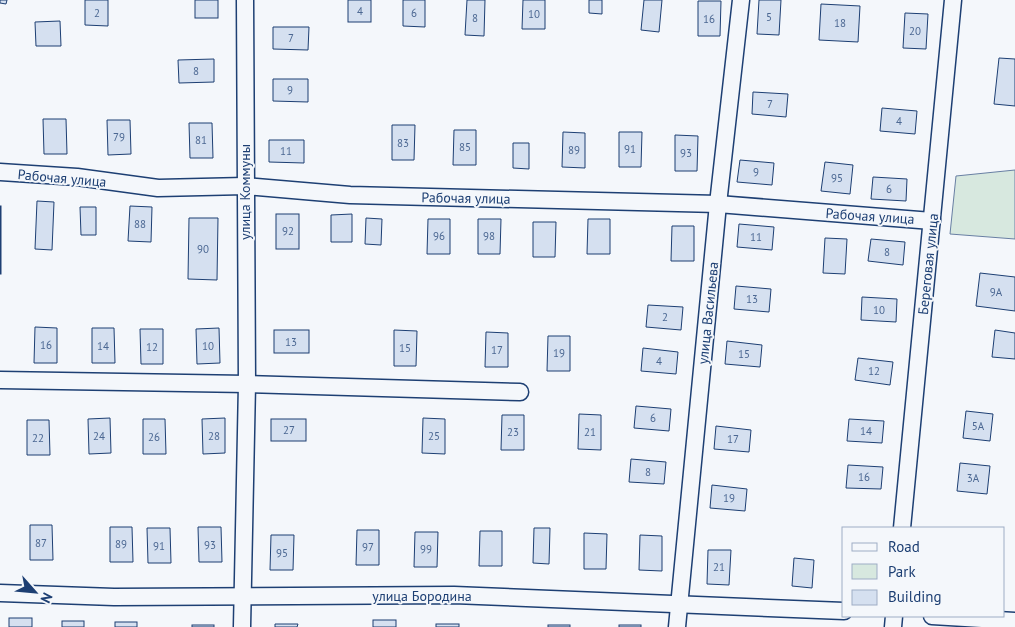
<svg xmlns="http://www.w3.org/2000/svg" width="1015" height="627" font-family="'PT Sans',sans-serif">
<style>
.green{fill:#d7e8df;stroke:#687fa3}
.building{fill:#d5e0f0;stroke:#1d3f73}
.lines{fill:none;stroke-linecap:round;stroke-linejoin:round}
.minor-casing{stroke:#1d3f73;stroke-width:19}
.minor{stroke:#f4f7fb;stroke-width:16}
.labels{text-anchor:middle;stroke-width:4;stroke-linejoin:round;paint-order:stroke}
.number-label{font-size:11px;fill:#4b6792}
.street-label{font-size:14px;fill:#1d3f73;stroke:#f4f7fb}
</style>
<rect width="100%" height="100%" fill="#f4f7fb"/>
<path class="green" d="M1015,170V239L950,234L956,176Z"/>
<g class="building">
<path d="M0,0H7L6,4L0,3Z"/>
<path d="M85,0H108V26L85,25Z"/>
<rect x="195" y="0" width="23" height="18"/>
<rect x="348" y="0" width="23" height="22"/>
<path d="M403,0H425V27L403,26Z"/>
<path d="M467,0H485L484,36L465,35Z"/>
<path d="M523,0H545V29H522Z"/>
<path d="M589,0H602V14L589,13Z"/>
<path d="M644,0H662L659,32L641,30Z"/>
<path d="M759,0H781L779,35L757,34Z"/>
<path d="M698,1H721L720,36H698Z"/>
<path d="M821,4L860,6L858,42L819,40Z"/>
<path d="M905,13L928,14L926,49L903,48Z"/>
<path d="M60,21L61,46H36L35,22Z"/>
<path d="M273,27H309L308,50L273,49Z"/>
<path d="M999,58L1015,59V106L994,104Z"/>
<path d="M214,59V82L179,83L178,60Z"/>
<path d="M273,79H308V102L273,101Z"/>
<path d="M753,92L788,94L786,117L752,114Z"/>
<path d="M882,108L917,111L915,134L880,131Z"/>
<path d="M43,119H66L67,154H44Z"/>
<path d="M107,120H130L131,154L108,155Z"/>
<path d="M189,123H212L213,158H190Z"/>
<path d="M392,125H415L414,160H392Z"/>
<path d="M454,130H476V165H453Z"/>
<path d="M563,132L585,133V168L562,167Z"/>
<path d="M619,132H642L641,167H619Z"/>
<path d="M675,135L698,136L697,171H675Z"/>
<path d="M269,140H304V163L269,162Z"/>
<path d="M513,143H529V169L513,168Z"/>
<path d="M740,160L774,163L772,185L737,182Z"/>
<path d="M825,162L853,165L850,194L821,191Z"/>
<path d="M873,177L907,179L906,201L871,199Z"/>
<path d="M37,201L54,202L52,250L35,249Z"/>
<rect x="0" y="206" width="1" height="68"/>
<path d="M130,206L152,207L151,242L128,241Z"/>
<path d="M80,207H96V235H81Z"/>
<rect x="276" y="214" width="23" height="35"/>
<path d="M352,214V242H331V215Z"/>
<path d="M189,218H218L217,280L188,279Z"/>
<path d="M366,218L382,219L381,245L365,244Z"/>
<path d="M428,219H450V254H427Z"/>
<path d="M478,219H501L500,254H478Z"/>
<path d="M588,219H610V254H587Z"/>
<path d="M533,222H556L555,257H533Z"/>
<path d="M739,224L774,227L772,250L737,247Z"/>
<path d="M672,226H694V261H671Z"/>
<path d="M825,238L847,239L845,274L823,273Z"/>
<path d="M871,239L905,242L903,265L868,261Z"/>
<path d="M980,273L1015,277V311L976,306Z"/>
<path d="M736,286L771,289L769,312L734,309Z"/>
<path d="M862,297L897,299L896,322L861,320Z"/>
<path d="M648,305L683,307L681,330L646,327Z"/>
<path d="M35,327L57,328V363H34Z"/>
<path d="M92,328H114L115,363H92Z"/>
<path d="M219,328L220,363L197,364L196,329Z"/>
<path d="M140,329H163V364H141Z"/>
<rect x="274" y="330" width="35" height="23"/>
<path d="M394,330L417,331L416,366H394Z"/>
<path d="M995,330L1015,333V359L992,357Z"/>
<path d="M486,332L508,333V367H485Z"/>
<path d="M548,336H570V371H547Z"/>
<path d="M727,341L762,345L760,367L725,364Z"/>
<path d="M643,348L678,352L676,374L641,371Z"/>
<path d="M858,358L893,362L890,385L855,380Z"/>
<path d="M636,406L671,409L669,431L634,428Z"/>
<path d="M966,411L993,414L990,441L963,438Z"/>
<path d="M579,414L601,415V450L578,449Z"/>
<path d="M502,415H524V450H501Z"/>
<path d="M110,418L111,453L89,454L88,419Z"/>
<path d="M225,418V453L203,454L202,419Z"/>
<path d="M423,418L445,419V454L422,453Z"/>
<path d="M143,419H165L166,454H143Z"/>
<rect x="271" y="419" width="35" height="22"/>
<path d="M849,419L884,421L882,443L847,441Z"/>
<path d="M27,420H49L50,455H27Z"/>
<path d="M716,426L751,430L749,452L714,449Z"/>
<path d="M631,459L666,462L664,484L629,482Z"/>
<path d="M960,463L990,466L987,494L957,491Z"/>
<path d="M848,465L883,467L881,489L846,488Z"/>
<path d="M712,485L747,489L745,511L710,508Z"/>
<path d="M30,525H52L53,560H30Z"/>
<path d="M110,527H132L133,562H110Z"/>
<path d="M198,527H221L222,562H199Z"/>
<path d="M147,528H170L171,563H148Z"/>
<path d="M534,528H550L549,564L533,563Z"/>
<path d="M357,530H379V565H356Z"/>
<path d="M480,531H502V566H479Z"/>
<path d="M415,532H438L437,567H414Z"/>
<path d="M584,533L607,534L606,569H584Z"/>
<path d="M271,535H294L293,570H270Z"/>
<path d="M640,535L662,536V571L639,570Z"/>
<path d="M708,550H731L729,585L707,584Z"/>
<path d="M794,558L814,560L812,588L792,586Z"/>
<rect x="9" y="618" width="23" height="9"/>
<rect x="373" y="620" width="23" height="7"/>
<rect x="62" y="621" width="22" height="6"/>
<rect x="115" y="622" width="22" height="5"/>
<path d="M275,624H298L297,627H275Z"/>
<rect x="436" y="624" width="23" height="3"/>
<rect x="192" y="625" width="22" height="2"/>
<rect x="548" y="625" width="22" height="2"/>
<rect x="619" y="625" width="22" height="2"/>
</g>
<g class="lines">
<defs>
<g id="minor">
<path d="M0,172L77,177L158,188L245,186L350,195L718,204L932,221"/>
<path d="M0,380L247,384L520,392"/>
<path d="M902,528L953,0"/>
<path d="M0,593L114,597L454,595L844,611"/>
<path d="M932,616L1015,621"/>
<path d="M242,627L247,384L245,0"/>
<path d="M677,627L718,204L741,0"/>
<path d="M893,627L894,616"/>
</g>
</defs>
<use href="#minor" class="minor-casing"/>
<use href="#minor" class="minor"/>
</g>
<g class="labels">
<g class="number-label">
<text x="360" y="15">4</text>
<text x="97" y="17">2</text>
<text x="414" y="17">6</text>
<text x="534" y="18">10</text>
<text x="769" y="21">5</text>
<text x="475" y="22">8</text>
<text x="709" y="23">16</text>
<text x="840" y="27">18</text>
<text x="915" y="35">20</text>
<text x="291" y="42">7</text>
<text x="196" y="75">8</text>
<text x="290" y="94">9</text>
<text x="770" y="108">7</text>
<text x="899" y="125">4</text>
<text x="119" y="141">79</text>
<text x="201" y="144">81</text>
<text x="403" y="147">83</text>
<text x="465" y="151">85</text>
<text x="630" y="153">91</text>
<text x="574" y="154">89</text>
<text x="286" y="155">11</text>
<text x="686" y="157">93</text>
<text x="756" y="176">9</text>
<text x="837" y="182">95</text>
<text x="889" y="193">6</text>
<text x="140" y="228">88</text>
<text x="288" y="235">92</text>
<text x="439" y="240">96</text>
<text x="489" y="240">98</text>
<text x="756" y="241">11</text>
<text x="203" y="253">90</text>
<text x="887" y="256">8</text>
<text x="996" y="296">9А</text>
<text x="752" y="303">13</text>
<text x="879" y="314">10</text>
<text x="665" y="321">2</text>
<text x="291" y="346">13</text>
<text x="46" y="349">16</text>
<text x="103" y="350">14</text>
<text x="208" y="350">10</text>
<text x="152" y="351">12</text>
<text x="405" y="352">15</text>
<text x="497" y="354">17</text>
<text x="559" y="357">19</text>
<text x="744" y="358">15</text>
<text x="659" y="365">4</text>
<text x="874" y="375">12</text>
<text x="653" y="422">6</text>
<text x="978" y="430">5А</text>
<text x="289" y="434">27</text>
<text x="866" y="435">14</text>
<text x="513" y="436">23</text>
<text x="590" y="436">21</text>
<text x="99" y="440">24</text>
<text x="214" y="440">28</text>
<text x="434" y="440">25</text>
<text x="154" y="441">26</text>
<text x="38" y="442">22</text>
<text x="733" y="443">17</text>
<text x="648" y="476">8</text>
<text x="864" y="481">16</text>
<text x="973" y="482">3А</text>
<text x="729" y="502">19</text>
<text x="41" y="547">87</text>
<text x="121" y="548">89</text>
<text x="210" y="549">93</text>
<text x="159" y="550">91</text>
<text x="368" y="551">97</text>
<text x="426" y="553">99</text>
<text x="282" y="557">95</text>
<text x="719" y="571">21</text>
</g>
<g class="street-label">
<text transform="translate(62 178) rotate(5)" y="5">Рабочая улица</text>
<text transform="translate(245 192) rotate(-90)" y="5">улица Коммуны</text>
<text transform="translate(466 198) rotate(1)" y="5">Рабочая улица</text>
<text transform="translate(870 216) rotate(4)" y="5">Рабочая улица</text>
<text transform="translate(928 264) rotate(-84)" y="5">Береговая улица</text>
<text transform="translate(708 313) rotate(-84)" y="5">улица Васильева</text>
<text x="422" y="601">улица Бородина</text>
</g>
</g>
<rect x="842" y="527" width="162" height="90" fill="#f4f7fb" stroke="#9eadc5"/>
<rect x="852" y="543" width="25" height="8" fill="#f4f7fb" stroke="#9eadc5"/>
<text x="888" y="552" font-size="15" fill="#1d3f73">Road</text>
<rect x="852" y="564" width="25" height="15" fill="#d7e8df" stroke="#9eadc5"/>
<text x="888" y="577" font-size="15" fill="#1d3f73">Park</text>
<rect x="852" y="590" width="25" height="15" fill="#d5e0f0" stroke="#9eadc5"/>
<text x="888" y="602" font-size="15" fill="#1d3f73">Building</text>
<g transform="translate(35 592) rotate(117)" stroke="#f4f7fb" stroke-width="4" paint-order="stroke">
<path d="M0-4L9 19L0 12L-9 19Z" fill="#1d3f73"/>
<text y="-8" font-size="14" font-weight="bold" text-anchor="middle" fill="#1d3f73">N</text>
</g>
</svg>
